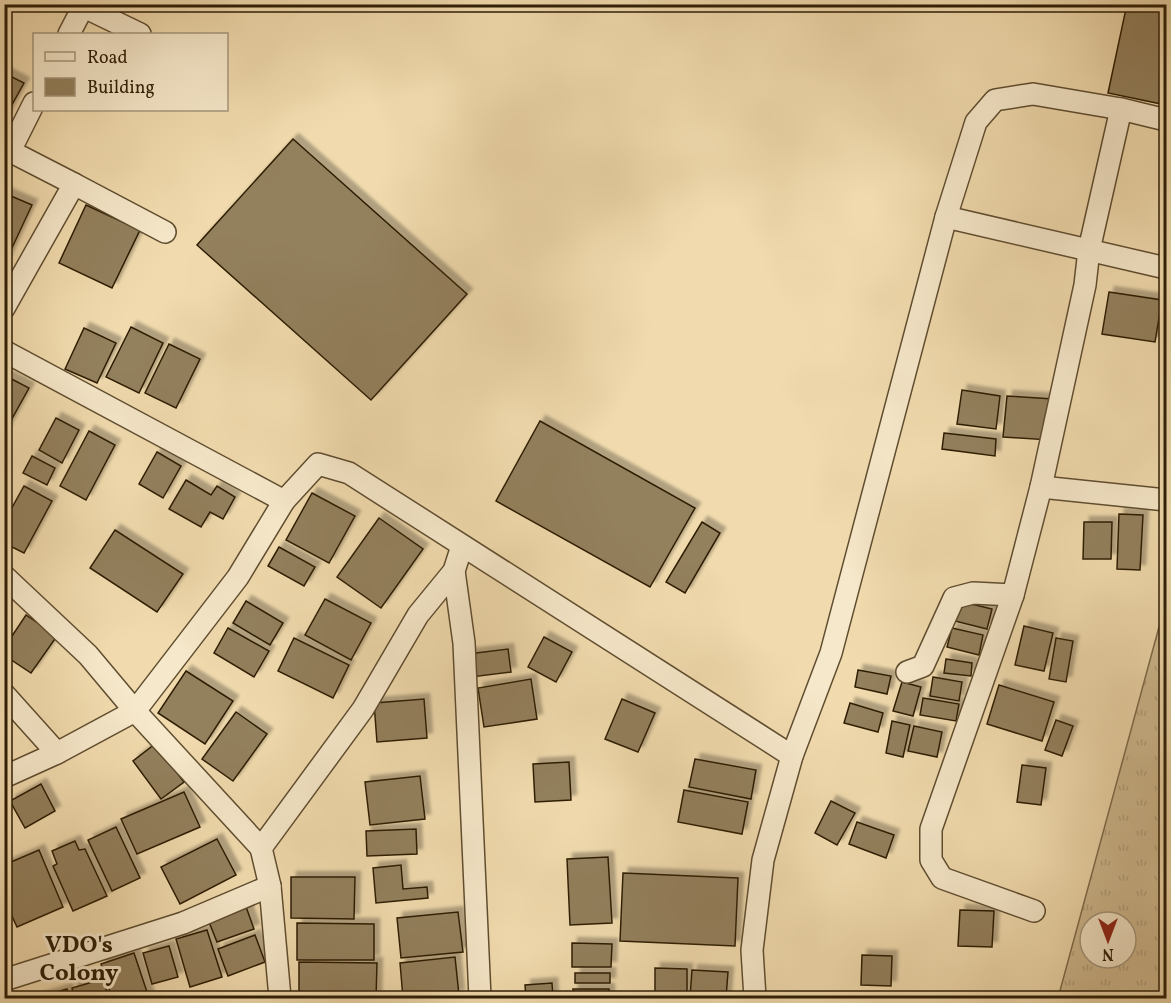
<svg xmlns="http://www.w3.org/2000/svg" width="1171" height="1003" font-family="Vollkorn,serif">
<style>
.grass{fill:url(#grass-tufts);stroke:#7f6c4c;stroke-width:1.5;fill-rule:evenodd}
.building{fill:#93805d;stroke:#2e1e06;stroke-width:1.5;filter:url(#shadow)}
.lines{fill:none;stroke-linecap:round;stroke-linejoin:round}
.minor-casing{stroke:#5f4d30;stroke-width:24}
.minor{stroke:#f6e8ca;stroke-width:21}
.labels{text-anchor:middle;stroke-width:6;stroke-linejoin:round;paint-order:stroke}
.district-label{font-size:24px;font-weight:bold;fill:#2e1e06;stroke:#f6e8ca}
</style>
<defs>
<pattern id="grass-tufts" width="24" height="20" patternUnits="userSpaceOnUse" patternTransform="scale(1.5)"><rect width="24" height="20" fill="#d0bb91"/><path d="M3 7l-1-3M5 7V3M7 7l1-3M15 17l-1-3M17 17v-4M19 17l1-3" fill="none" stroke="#b3a07c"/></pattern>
<filter id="shadow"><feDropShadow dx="5.5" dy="-5.5" stdDeviation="1.5" flood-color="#0004"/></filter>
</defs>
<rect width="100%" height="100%" fill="#f1dbae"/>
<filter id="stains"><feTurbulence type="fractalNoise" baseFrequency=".00333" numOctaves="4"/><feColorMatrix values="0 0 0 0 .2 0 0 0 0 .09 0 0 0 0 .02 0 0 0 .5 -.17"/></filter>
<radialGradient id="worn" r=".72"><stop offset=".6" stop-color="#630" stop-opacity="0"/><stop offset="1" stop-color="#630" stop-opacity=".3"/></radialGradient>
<path class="grass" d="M1162,616L1166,617V998H1058ZM1090,922H1126V958H1090Z"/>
<g class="building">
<path d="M1127,4H1166V105L1108,93Z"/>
<path d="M4,73L24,83L4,119Z"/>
<path d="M293,139L467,294L371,400L197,245Z"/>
<path d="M4,193L32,205L4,265Z"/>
<path d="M86,205L140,230L112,288L59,263Z"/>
<path d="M1109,292L1162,300L1155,342L1102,334Z"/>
<path d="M131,327L163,343L139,393L106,377Z"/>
<path d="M84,328L116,343L97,383L65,369Z"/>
<path d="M169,344L200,359L176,408L145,393Z"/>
<path d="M4,375L29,388L4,433Z"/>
<path d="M962,390L1000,396L996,429L957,424Z"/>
<path d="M1007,396L1053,399L1050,440L1003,437Z"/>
<path d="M56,418L79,430L62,463L39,450Z"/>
<path d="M540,421L695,508L650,587L496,501Z"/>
<path d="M89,431L115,445L86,500L60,486Z"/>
<path d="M944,433L996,439L995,456L942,449Z"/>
<path d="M157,452L181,466L163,498L139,484Z"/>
<path d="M32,456L55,468L47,485L23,473Z"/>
<path d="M186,480L211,495L217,486L235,497L223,519L210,512L201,527L169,509Z"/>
<path d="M24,486L52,501L24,553L4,543V522Z"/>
<path d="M312,493L355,516L329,563L286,540Z"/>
<path d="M1119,514L1143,515L1140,570L1117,569Z"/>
<path d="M379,518L423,549L381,608L337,577Z"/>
<path d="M702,522L720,533L685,593L666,582Z"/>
<path d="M1084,522H1112L1111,559H1083Z"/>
<path d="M115,530L183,574L157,612L90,568Z"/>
<path d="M279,547L315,567L304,586L268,566Z"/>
<path d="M325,599L371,623L351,660L305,635Z"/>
<path d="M246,601L283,623L270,645L233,623Z"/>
<path d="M959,601L992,609L987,629L955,621Z"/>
<path d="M26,615L57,636L31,673L4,655V648Z"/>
<path d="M1024,626L1053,633L1044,671L1015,665Z"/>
<path d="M228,628L269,651L254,677L214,653Z"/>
<path d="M952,628L983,635L979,655L947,647Z"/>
<path d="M544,637L572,652L556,682L528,667Z"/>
<path d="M294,638L349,665L333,698L278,671Z"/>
<path d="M1056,638L1073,641L1066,682L1049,679Z"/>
<path d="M508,649L511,672L471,677L468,654Z"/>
<path d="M946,659L972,663L971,676L944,673Z"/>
<path d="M858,670L891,676L887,694L855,687Z"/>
<path d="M186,671L233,701L205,744L158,713Z"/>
<path d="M933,677L962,682L959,701L930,696Z"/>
<path d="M531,679L537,719L484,727L478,688Z"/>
<path d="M902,682L921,687L913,716L893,711Z"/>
<path d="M999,685L1054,702L1042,741L987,724Z"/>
<path d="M923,698L959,704L956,721L920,715Z"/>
<path d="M424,699L427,738L377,742L374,703Z"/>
<path d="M622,699L655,713L638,752L605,739Z"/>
<path d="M850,703L883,713L878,732L844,723Z"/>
<path d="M236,712L267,734L233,781L202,759Z"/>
<path d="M1056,720L1073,726L1062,756L1045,750Z"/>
<path d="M892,721L910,725L903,757L886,753Z"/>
<path d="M914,726L942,732L937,757L908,751Z"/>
<path d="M155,744L184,782L161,799L133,761Z"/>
<path d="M695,759L756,770L751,799L689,787Z"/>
<path d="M569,762L571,800L535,802L533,764Z"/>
<path d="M1022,765L1046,768L1041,805L1017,802Z"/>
<path d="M420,776L425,819L370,825L365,782Z"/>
<path d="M41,784L55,811L25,828L10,801Z"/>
<path d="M684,790L748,802L742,834L678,822Z"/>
<path d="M184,792L200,827L137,854L121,819Z"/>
<path d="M831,801L855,813L837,845L815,833Z"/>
<path d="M857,822L894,835L886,858L849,844Z"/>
<path d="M116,827L140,878L112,891L88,840Z"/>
<path d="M416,829L417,854L367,856L366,831Z"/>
<path d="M217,839L236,875L180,904L161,867Z"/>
<path d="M75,841L79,850L85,849L107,896L73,911L53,866L57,864L52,851Z"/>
<path d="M39,850L63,907L17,927L4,899V885L9,883L4,872V865Z"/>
<path d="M608,857L612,923L570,925L567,859Z"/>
<path d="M401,865L403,889L427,887L428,898L376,903L373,868Z"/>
<path d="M623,873L738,878L735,946L620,941Z"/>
<path d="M291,877H355L354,919L291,918Z"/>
<path d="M245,904L254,929L217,942L207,917Z"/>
<path d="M960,910L994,911L992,947L958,946Z"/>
<path d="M458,912L463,952L401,958L397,918Z"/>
<path d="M297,923L374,924V960H297Z"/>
<path d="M207,930L222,977L190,987L176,939Z"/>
<path d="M255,935L265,962L228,976L218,949Z"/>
<path d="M572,943L612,944L611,967H572Z"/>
<path d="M169,946L178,977L152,984L143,953Z"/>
<path d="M134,953L149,998H112L101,964Z"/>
<path d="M862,955L892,956L891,986L861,985Z"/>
<path d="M455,957L459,995L422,998H403L400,963Z"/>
<path d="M299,962L377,963L376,998H299Z"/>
<path d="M655,968L687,969V998H655Z"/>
<path d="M692,970L728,972L726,998H690Z"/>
<rect x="575" y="973" width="35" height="10"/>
<path d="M103,979L109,998H74L72,988Z"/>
<path d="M552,983L553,998H526L525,985Z"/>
<path d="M67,989L70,998H39V997Z"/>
<rect x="573" y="989" width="36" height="9"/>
</g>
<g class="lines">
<defs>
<g id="minor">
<path d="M78,4L140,34"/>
<path d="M69,34L83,7"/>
<path d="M4,148L74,184L4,308"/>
<path d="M10,151L34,103"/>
<path d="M74,184L165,232"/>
<path d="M946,217L1166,268"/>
<path d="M4,351L284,501"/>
<path d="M1041,487L1166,500"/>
<path d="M454,571L464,643L480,998"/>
<path d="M4,576L88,655L135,711L261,848"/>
<path d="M907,672L923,666L954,598L973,593L1013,595"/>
<path d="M4,694L57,753"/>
<path d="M4,777L57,753L135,711L238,577L284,501L318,464L349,473L792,756"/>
<path d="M270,886L280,998"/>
<path d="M1034,911L942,878L931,860V829L1013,595L1041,487L1085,285L1089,250L1121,109"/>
<path d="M4,980L183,923L270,886L261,848L363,709L418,615L454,571L462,546"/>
<path d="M755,998L752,950L763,860L792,756L831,653L946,217L976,122L995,100L1033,94L1121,109L1166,120"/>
</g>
</defs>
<use href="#minor" class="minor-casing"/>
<use href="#minor" class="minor"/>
</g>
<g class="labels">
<g class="district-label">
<text x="79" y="952">VDO's<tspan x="79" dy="28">Colony</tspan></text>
</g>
</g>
<rect width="1171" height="1003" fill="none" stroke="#f1dbae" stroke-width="24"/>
<rect x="6" y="6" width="1159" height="991" fill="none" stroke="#2e1e06" stroke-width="3"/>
<rect x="12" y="12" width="1147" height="979" fill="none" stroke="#2e1e06" stroke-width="1.5"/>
<rect x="33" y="33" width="195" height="78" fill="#f6e8ca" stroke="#a6977c" stroke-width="1.5"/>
<rect x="45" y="52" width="30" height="9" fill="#f6e8ca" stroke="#a6977c" stroke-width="1.5"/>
<text x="87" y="63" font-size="18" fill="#2e1e06">Road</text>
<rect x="45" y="78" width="30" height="18" fill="#93805d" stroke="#a6977c" stroke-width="1.5"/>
<text x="87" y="93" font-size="18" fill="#2e1e06">Building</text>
<g transform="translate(1108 940) rotate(180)"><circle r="28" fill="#f6e8ca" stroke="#a6977c" stroke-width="1.5"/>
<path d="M0-4.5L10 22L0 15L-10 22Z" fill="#8f2418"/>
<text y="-9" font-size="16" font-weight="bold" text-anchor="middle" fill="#2e1e06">N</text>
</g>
<rect width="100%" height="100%" filter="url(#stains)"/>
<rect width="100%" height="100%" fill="url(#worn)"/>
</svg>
